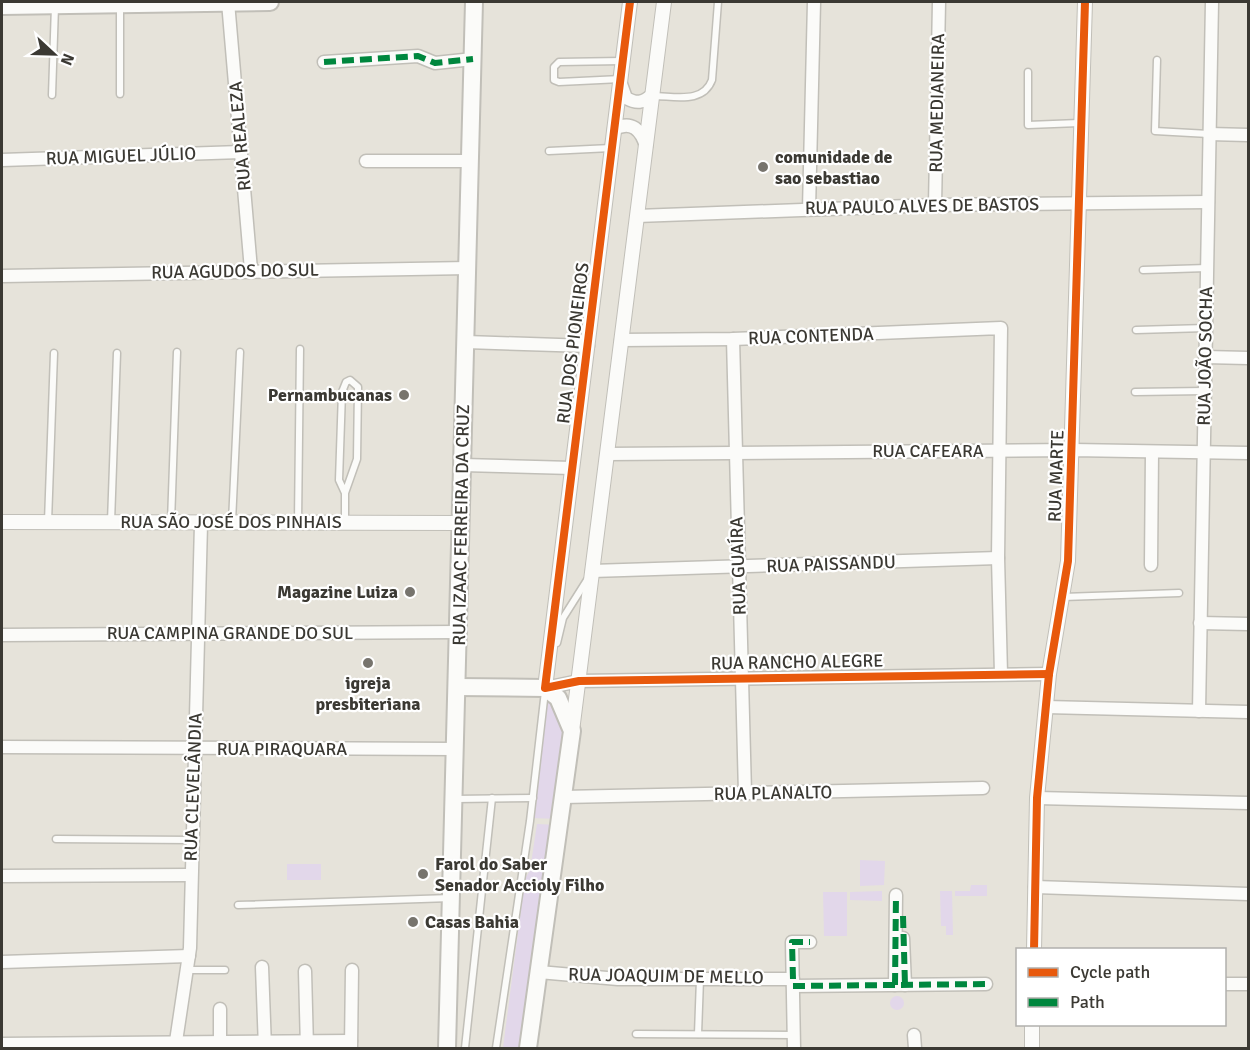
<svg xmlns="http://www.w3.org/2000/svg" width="1250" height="1050" font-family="Signika,sans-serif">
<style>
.green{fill:#e2d7ea}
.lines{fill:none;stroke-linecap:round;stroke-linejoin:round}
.service-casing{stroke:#c1bfb8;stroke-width:9}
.minor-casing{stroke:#c1bfb8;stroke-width:15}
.tertiary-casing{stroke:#c1bfb8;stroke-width:16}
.secondary-casing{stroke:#c1bfb8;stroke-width:20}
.service{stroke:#fbfbf9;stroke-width:6}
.minor{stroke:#fbfbf9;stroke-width:12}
.tertiary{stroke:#fbfbf9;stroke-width:14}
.secondary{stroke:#fbfbf9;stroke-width:16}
.quiet{stroke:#00873e;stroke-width:6;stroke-dasharray:12 6;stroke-linecap:butt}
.cycleway-casing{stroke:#fff;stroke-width:11}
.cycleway{stroke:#e8590c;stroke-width:8}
.poi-dot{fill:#77746d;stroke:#fff;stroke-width:2}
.labels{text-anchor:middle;stroke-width:4.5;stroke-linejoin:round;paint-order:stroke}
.street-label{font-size:18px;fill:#3b3933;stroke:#fff}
.poi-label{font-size:18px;font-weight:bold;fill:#3b3933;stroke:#fff;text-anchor:start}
</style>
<rect width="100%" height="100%" fill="#e6e3da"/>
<g class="green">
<path d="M546,691L571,732L559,819L531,818Z"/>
<path d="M537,824L559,825L528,1048H503L525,879L530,870Z"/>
<path d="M860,860L885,861L884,885L860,886Z"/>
<rect x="287" y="864" width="34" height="16"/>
<path d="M971,885H987V896H955V891H970Z"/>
<path d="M882,891V901L850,900V892Z"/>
<path d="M940,891H952L953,935H946V926H941Z"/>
<path d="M823,892H847V936H824Z"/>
<circle cx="897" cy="1003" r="7"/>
</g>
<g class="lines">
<defs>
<g id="service">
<path d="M1157,60L1155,131L1209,134"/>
<path d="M1028,72V125L1079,123"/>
<path d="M621,79L559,82L554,80V67L559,62L622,61"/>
<path d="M120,94V5"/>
<path d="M52,95L55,6"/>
<path d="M653,96C675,96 703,104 712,80L718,2"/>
<path d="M549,151L611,148"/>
<path d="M1143,270L1207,268"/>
<path d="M1136,330L1206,328"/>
<path d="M1135,392L1205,391"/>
<path d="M345,493L339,480L342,392L346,382L350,380L358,387L357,459L345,493V522"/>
<path d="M48,522L54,353"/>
<path d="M111,522L117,353"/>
<path d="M171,522L177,352"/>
<path d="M232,522L240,352"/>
<path d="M298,522L300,349"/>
<path d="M1063,597L1179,593"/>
<path d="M557,643L563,618L587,580"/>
<path d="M456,799L533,798"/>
<path d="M56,839L191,840"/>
<path d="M238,905L451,898"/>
<path d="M188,970H225"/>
<path d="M636,1034L794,1035"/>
<path d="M698,1034L700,979"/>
<path d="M465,1048L492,798"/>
<path d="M496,1048L530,821L545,691"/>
</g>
<g id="minor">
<path d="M228,2L251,270"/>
<path d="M324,62L418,56L435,63L473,59"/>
<path d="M621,84L626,98C637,104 642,103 652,95"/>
<path d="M614,129C632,120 641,130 646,146"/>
<path d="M1209,134L1248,135"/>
<path d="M2,160L241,152"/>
<path d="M366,161H470"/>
<path d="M935,205L939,2"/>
<path d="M809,209L814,2"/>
<path d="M637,216L935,205L1208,202"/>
<path d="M2,276L468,268"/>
<path d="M733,339L745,793"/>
<path d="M621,340L733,339L1001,328L998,558L1001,674"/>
<path d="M466,342L588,346"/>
<path d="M1205,357L1248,358"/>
<path d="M607,454L1073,450L1248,453"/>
<path d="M463,465L572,468"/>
<path d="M1151,565L1152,452"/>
<path d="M592,571L998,558"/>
<path d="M1200,623L1248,624"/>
<path d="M2,635L458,632"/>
<path d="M545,688L579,681L1049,674"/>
<path d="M1046,707L1248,712"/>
<path d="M1199,711L1212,2"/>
<path d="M2,747L455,749"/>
<path d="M563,797L983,788"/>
<path d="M1037,798L1248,803"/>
<path d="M2,876L190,875"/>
<path d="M1035,887L1248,894"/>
<path d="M903,938L905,985"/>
<path d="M2,962L189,956"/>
<path d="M262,967L265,1048"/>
<path d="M305,971L307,1048"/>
<path d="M539,972L618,979H793"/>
<path d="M1224,984H1248"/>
<path d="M895,985L896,895"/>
<path d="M793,986L986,984"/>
<path d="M914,1035L915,1048"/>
<path d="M2,1044L351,1041"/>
<path d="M351,1047L352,970"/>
<path d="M175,1048L190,948L201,524"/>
<path d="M220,1048V1009"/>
<path d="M794,1048L792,942H810"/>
</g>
<g id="tertiary">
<path d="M2,522L461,523"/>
<path d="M545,688L630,2"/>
<path d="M572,731L664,2"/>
<path d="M1034,950L1037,798L1049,674L1068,561L1085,2"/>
<path d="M1032,1048V1024"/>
</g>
<g id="secondary">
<path d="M2,6L270,2"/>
<path d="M457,687L545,688L558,698L572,731L528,1048"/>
<path d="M447,1048L474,2"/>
</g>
</defs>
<use href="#service" class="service-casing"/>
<use href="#minor" class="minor-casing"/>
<use href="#tertiary" class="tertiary-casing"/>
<use href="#secondary" class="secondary-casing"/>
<use href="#service" class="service"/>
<use href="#minor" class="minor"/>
<use href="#tertiary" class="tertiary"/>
<use href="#secondary" class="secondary"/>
<g class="quiet">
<path d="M324,62L418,56L435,63L473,59"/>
<path d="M903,916L905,985"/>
<path d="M793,979L792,942H810"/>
<path d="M895,985L896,895"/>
<path d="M793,986L986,984"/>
</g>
<defs>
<g id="cycleway">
<path d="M630,2L545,688L579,681L1049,674"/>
<path d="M1034,950L1037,798L1049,674L1068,561L1085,2"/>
</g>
</defs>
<use href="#cycleway" class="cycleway-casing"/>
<use href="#cycleway" class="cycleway"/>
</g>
<g class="poi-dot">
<circle cx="763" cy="167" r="6"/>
<circle cx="404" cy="395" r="6"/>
<circle cx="410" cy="592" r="6"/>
<circle cx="368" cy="663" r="6"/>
<circle cx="423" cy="874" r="6"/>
<circle cx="413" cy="922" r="6"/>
</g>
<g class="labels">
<g class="street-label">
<text transform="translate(937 103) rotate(-89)" y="6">RUA MEDIANEIRA</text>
<text transform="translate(240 136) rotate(-95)" y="6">RUA REALEZA</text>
<text transform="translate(121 156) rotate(-2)" y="6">RUA MIGUEL JÚLIO</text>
<text transform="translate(922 206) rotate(-1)" y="6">RUA PAULO ALVES DE BASTOS</text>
<text transform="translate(235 271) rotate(-1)" y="6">RUA AGUDOS DO SUL</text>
<text transform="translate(811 336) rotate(-2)" y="6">RUA CONTENDA</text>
<text transform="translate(573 343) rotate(-83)" y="6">RUA DOS PIONEIROS</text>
<text transform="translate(1205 356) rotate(-89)" y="6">RUA JOÃO SOCHA</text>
<text x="928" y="457">RUA CAFEARA</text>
<text transform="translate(1056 476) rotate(-88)" y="6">RUA MARTE</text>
<text x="231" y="528">RUA SÃO JOSÉ DOS PINHAIS</text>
<text transform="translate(461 525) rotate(-89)" y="6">RUA IZAAC FERREIRA DA CRUZ</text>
<text transform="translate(831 564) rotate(-2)" y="6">RUA PAISSANDU</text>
<text transform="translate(738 566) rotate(-92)" y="6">RUA GUAÍRA</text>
<text x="230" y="639">RUA CAMPINA GRANDE DO SUL</text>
<text transform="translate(797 662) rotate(-1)" y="6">RUA RANCHO ALEGRE</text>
<text x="282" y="755">RUA PIRAQUARA</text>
<text transform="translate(193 787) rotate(-88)" y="6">RUA CLEVELÂNDIA</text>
<text transform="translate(773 793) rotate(-1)" y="6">RUA PLANALTO</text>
<text transform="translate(666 976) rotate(1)" y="6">RUA JOAQUIM DE MELLO</text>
</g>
<g class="poi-label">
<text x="775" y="163">comunidade de<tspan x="775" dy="21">sao sebastiao</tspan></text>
<text x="392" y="401" text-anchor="end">Pernambucanas</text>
<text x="398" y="598" text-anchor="end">Magazine Luiza</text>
<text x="368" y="689" text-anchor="middle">igreja<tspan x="368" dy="21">presbiteriana</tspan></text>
<text x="435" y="870">Farol do Saber<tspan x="435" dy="21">Senador Accioly Filho</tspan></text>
<text x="425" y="928">Casas Bahia</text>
</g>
</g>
<rect width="1250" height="1050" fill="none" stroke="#3b3933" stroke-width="6"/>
<rect x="1016" y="948" width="210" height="78" fill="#ffffff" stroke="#b1b0ad" stroke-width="1.5"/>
<rect x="1028" y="968" width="30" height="9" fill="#e8590c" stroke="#b1b0ad" stroke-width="1.5"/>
<text x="1070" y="978" font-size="18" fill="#3b3933">Cycle path</text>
<rect x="1028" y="998" width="30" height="9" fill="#00873e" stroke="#b1b0ad" stroke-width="1.5"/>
<text x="1070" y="1008" font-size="18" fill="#3b3933">Path</text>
<g transform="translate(54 54) rotate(112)" stroke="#ffffff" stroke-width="4.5" paint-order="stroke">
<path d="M0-4.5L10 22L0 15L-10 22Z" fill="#3b3933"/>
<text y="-9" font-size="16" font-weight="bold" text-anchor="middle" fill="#3b3933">N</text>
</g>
</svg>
